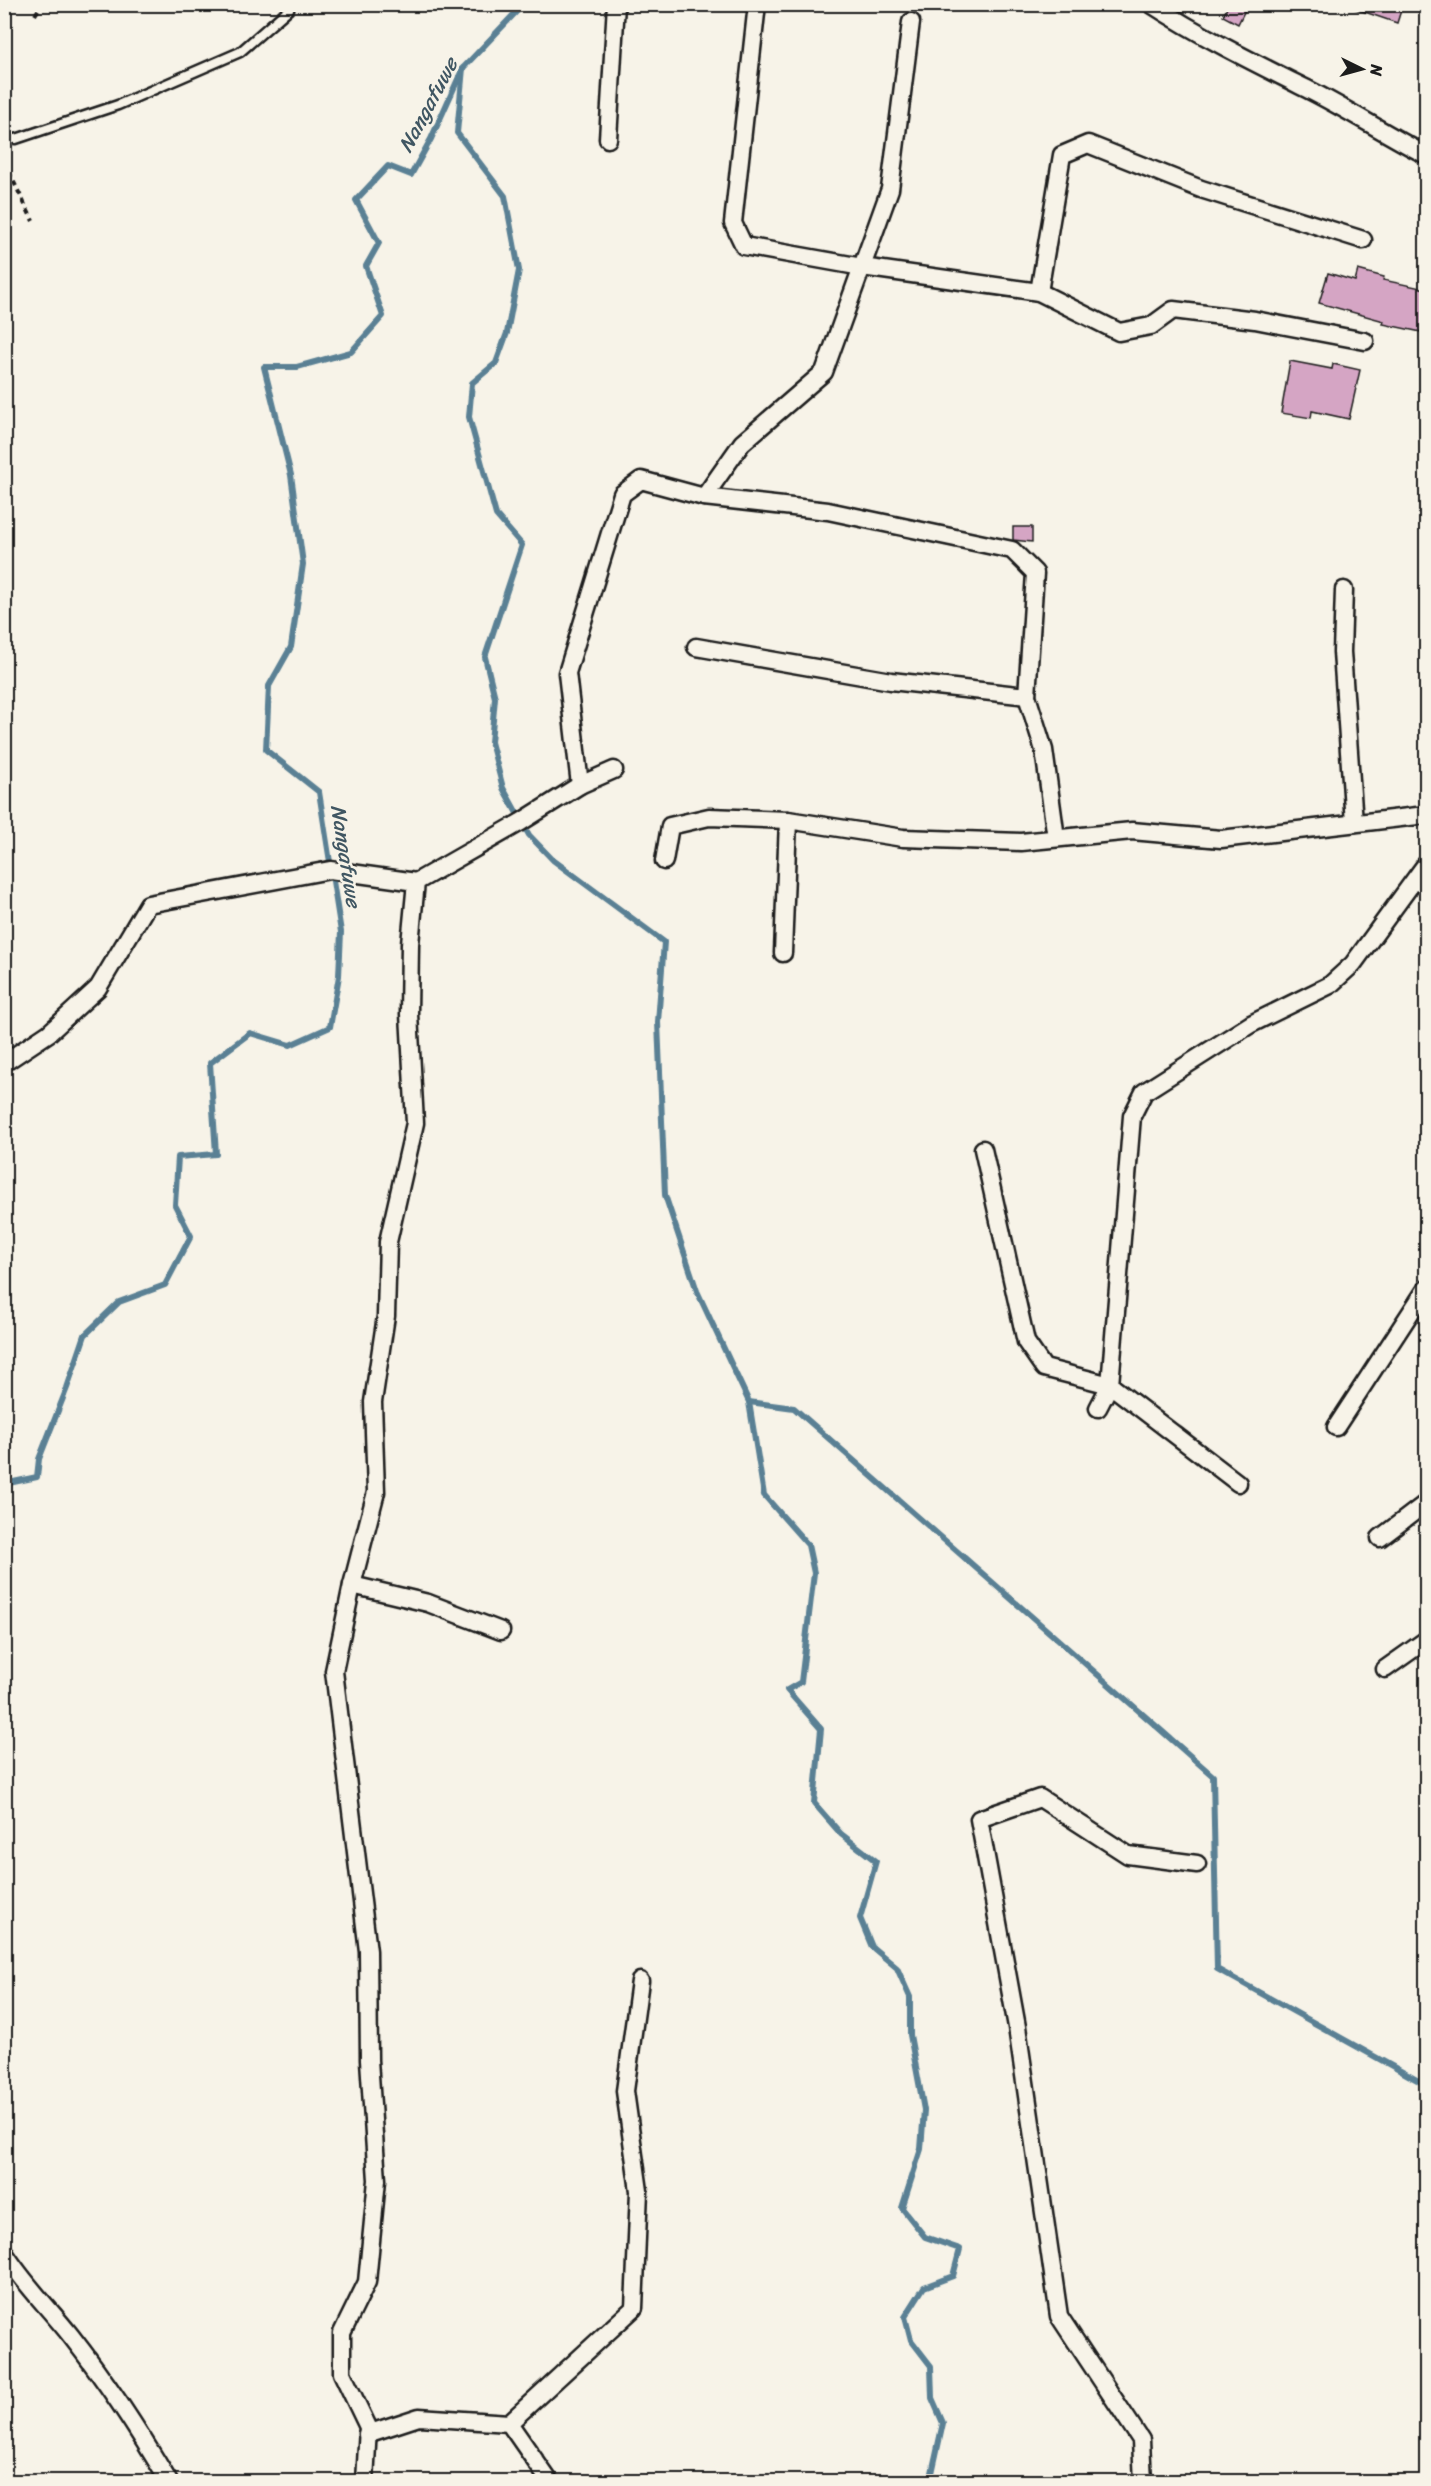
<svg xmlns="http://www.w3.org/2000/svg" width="1431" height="2486" font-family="Sriracha,sans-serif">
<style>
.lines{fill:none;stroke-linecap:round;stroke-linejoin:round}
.stream{stroke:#5a8094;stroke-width:6}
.building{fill:#d5a5c4;stroke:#1c1c1c;stroke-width:1.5}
.lane-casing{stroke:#1c1c1c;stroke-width:13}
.street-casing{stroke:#1c1c1c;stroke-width:21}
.path{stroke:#1c1c1c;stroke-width:4;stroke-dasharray:6 4.5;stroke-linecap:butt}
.lane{stroke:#f7f3e8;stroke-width:8}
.street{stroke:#f7f3e8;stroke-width:16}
.labels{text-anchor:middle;stroke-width:5;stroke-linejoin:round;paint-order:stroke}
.water-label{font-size:21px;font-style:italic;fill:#405662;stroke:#f7f3e8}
</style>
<rect width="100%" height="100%" fill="#f7f3e8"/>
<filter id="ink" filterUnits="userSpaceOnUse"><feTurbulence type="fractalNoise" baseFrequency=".0167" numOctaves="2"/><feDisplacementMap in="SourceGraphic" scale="12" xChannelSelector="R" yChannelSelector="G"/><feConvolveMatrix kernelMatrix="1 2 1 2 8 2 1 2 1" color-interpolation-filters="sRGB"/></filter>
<g filter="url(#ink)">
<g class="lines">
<g class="stream">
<path d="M463,68L457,133L505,196L519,270L507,333L496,363L472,383L469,417L496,515L522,545L485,657L495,698L491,742L503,788L529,835L553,860L664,942L658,1022L665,1195L697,1291L749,1402L764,1495L808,1545L814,1573L801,1682L787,1690L821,1729L814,1803L841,1834L876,1861L860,1918L872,1947L897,1968L910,1997V2035L924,2110L921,2149L902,2208L925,2237L960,2249L953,2276L924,2287L905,2317L911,2340L931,2366L932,2398L943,2423L930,2482"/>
<path d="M749,1402L794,1408L1213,1776L1217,1969L1426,2085"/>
<path d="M4,1484L37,1477L39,1459L67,1388L85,1335L119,1302L165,1285L191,1236L175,1205L178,1157L216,1154L210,1063L250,1033L290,1045L330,1027L339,976L341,932L319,792L266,750L269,686L291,647L303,564L291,475L264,367H297L351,352L383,316L366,266L379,243L356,200L388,166L411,175L431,139L463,68L518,10L520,4"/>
</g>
</g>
<g class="building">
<path d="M1229,4H1248L1238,24L1223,16Z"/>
<path d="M1350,4H1403L1397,23L1350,7Z"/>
<path d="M1358,270L1384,277L1383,280L1426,289V333L1383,324L1384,321L1319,303L1328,273L1355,281Z"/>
<path d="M1290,361L1332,369L1333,364L1360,370L1349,419L1312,411L1311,418L1281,413Z"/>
<path d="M1013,527H1032V542L1013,540Z"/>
</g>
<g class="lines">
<defs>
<path id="lane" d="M4,138L16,139L118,105L240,52L289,9L291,4"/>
<g id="street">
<path d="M757,4L733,223L744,246L862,267L1039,292L1119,332L1151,326L1173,310L1255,320L1365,341"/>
<path d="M1151,4C1202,37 1255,63 1309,90C1349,110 1387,135 1426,155"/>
<path d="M608,139L616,4"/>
<path d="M1039,292L1062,155L1088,144L1201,189L1363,240"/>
<path d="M704,497L742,443L824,372L890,189L911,22"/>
<path d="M1344,590L1342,652L1354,823"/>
<path d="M696,647L891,681L1027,696"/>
<path d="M580,785L567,673L622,494L641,480L704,497L828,511L1012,550L1035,573L1027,696L1044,750L1056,838"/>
<path d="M664,861L670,826L709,817L788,820"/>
<path d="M783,953L788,820L903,838L1021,842L1132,831L1221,839L1426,815"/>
<path d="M4,1063L49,1033L98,988L148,904L330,870L416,882"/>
<path d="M983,1149L1026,1342L1044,1368L1110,1385L1238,1483"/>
<path d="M1098,1408L1110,1385L1132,1116L1144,1092L1251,1024L1330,985L1353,964L1426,864"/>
<path d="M1336,1427L1426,1289"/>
<path d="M1380,1538L1426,1503"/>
<path d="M352,1585L428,1603L501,1631"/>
<path d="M1385,1669L1426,1640"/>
<path d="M4,2252C23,2283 49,2308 71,2336C107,2382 139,2431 169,2482"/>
<path d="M509,2423L634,2308L639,2191L625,2091L640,1981"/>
<path d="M367,2434L419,2417L509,2423L550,2482"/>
<path d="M365,2482L368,2427L342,2373V2333L367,2282L377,2180L369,2060L368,1951L334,1671L352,1585L376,1492L373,1402L386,1316L388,1242L415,1123L409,1014L410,944L416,882L521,822L580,785L614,770"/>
<path d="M1143,2482L1141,2440L1059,2316L1017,2027L979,1819L1040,1798L1128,1855L1197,1864"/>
</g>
</defs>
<use href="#lane" class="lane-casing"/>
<use href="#street" class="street-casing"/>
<g class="path">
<path d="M35,15L42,4"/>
<path d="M4,162L33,221"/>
</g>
<use href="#lane" class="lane"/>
<use href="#street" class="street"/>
</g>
</g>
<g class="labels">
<g class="water-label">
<text transform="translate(428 105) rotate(-62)" y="7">Nangafuwe</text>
<text transform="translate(346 856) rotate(81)" y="7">Nangafuwe</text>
</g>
</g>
<rect width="1431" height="2486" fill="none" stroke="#f7f3e8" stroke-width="24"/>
<rect x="12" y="12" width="1407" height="2462" fill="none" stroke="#1c1c1c" stroke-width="2" filter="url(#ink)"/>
<g transform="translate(1362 69) rotate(95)" stroke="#f7f3e8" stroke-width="4.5" paint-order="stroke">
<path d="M0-4.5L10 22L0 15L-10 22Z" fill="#1c1c1c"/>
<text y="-9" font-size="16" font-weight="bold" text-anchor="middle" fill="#1c1c1c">N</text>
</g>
</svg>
